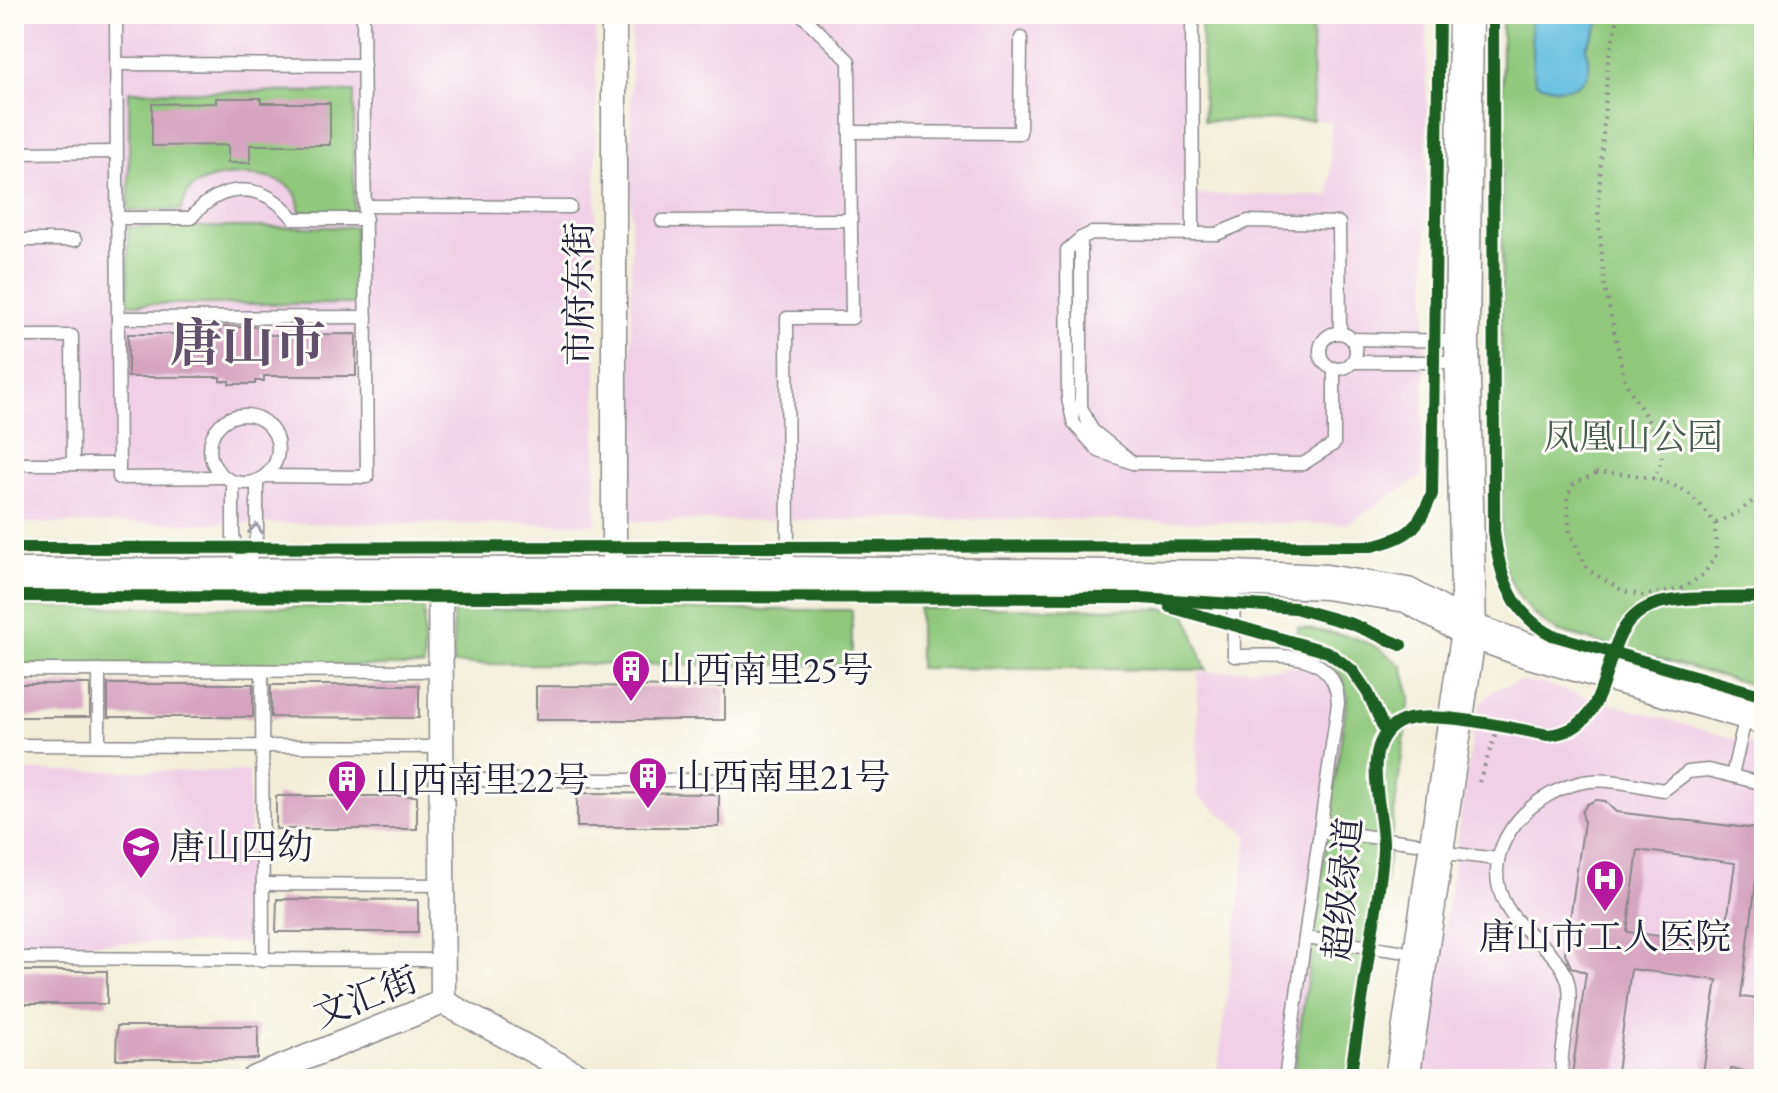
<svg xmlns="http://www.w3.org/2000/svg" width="1778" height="1093" font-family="'EB Garamond','Noto Serif SC',serif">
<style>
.built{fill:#efd0e6}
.green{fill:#90c87b;stroke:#59755b;stroke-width:2}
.water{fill:#63bde0;stroke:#42708e;stroke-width:2}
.building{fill:#d6a4bf;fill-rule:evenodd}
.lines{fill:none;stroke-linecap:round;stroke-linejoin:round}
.lane-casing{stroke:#8a888a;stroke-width:15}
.street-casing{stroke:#8a888a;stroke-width:27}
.secondary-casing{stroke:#8a888a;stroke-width:37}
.path{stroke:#8a888a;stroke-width:4;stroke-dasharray:2 6;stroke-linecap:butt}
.lane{stroke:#fff;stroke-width:12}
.street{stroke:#fff;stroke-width:24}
.secondary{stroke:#fff;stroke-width:34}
.cycleway-casing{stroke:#fdfcf7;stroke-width:17}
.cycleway{stroke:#1b5e20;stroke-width:12}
.oneway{stroke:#9c9ca7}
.labels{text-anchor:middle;stroke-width:6;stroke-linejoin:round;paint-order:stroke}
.street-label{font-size:36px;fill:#22223b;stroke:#fdfcf7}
.park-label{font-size:36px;fill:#485c51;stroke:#fdfcf7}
.poi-label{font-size:36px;fill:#22223b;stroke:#fdfcf7;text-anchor:start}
.town-label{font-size:52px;font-weight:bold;fill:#615069;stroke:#fdfcf7}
</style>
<rect width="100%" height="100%" fill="#fdfcf7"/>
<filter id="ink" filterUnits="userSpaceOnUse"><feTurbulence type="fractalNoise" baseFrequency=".0125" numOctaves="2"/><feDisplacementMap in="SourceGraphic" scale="16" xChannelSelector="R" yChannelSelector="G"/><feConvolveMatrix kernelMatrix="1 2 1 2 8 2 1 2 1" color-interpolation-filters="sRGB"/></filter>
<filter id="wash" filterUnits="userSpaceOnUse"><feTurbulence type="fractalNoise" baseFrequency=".006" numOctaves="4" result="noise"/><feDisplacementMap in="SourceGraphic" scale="32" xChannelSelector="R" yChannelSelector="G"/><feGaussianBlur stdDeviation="1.8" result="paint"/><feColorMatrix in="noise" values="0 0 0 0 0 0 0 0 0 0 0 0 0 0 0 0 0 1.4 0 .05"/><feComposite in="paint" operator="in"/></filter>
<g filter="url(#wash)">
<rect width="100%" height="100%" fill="#f3eeda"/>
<g class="built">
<path d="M14,14H596V524L14,523Z"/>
<path d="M631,14H1183L1186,194L1330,196L1331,121L1313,120L1312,14H1427L1426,330L1421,477L1347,524L1039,519L631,521Z"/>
<path d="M1327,663L1342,677L1347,697L1293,1079H1216L1248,835L1197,795L1198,673Z"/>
<path d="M1518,682L1542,684L1764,747V1079H1422L1472,737L1480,703L1495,689Z"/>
<path d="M14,771H249L250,943H14Z"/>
</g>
<g class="green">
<path d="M1201,14H1312L1313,120L1204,121Z"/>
<path d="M1502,14H1764V688L1560,632C1529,617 1511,590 1501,557Z"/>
<path d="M129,91L354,92V212H300C299,207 298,197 295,193C279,169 205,170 188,192C185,197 183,205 181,210L129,211Z"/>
<rect x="128" y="227" width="227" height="77"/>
<path d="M14,607H424V666L14,665Z"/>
<path d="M919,608L1185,609L1206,670L919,668Z"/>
<path d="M453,609L852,610V665L453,664Z"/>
<path d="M1298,627L1353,637L1377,647L1402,666L1410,697L1358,1079H1293L1347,697L1342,676L1327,663L1294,644Z"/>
</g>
<path class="water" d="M1530,14H1601L1598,26L1586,47C1588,55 1591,65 1588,73C1580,94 1551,90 1536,82L1533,70Z"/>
<g id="blocks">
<g class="building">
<path d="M216,98H261V103H330V145H250V163H228V145L152,146V104L216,103Z"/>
<path d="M220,327H264V335L356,334V376H264V381H255V384H229V381H220V377H128V334H220Z"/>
<rect x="14" y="684" width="76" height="33"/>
<rect x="108" y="684" width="145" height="33"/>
<path d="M271,685H419V718L271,717Z"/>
<path d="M536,686L725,687V720H536Z"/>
<path d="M577,793L719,794V827H577Z"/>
<rect x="276" y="796" width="141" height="33"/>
<path d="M1596,800L1605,801L1616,812L1764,830V867L1758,866L1741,997L1764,1000V1074L1731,1069L1729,1079H1702L1717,980L1631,969L1616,1079L1572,1075L1586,973L1571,967L1565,953L1584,822L1582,812L1587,804ZM1638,850L1735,863L1724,944L1627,932Z"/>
<path d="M277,899L418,900V932H276Z"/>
<rect x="14" y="971" width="93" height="33"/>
<path d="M117,1026H258V1059H116Z"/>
</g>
</g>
</g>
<g filter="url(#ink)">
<use href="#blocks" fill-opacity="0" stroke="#8a888a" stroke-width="2"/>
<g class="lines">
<defs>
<g id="lane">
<path d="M116,14L119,478L223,477"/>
<path d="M1192,14L1193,234"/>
<path d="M116,64L364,65"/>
<path d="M850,132L1020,133L1021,38"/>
<path d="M14,153L116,152"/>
<path d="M366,206L570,207"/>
<path d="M117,218H191C222,181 264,181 294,219H366"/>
<path d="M662,221L851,220"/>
<path d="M1081,238V407L1092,430L1133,463L1099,451L1074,424L1068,399L1067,250L1081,238L1092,233L1217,234L1248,221L1339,223L1340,332"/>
<path d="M14,240H75"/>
<path d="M118,318L366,317"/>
<circle cx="1338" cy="351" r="18"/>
<path d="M14,336H72L73,464"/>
<path d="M1352,339L1461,341"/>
<path d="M1352,362H1461"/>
<circle cx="244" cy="449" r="34"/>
<path d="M1133,463L1303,464L1334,444V368"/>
<path d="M14,464H119"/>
<path d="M266,476L367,477L363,14"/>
<path d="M233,482V536L245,573"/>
<path d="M788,571L787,318H852L849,61L801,14"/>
<path d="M246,572L257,534V482"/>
<path d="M1233,579L1234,656C1275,656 1336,647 1338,703L1285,1079"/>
<path d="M14,670L440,671"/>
<path d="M262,671L263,960"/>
<path d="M14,745L441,747"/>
<path d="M99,745V670"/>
<path d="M1732,776L1746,715"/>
<path d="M441,780H728"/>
<path d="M1320,830L1416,843"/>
<path d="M1438,852L1498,859"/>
<path d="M263,884L442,885"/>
<path d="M1305,938L1400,951"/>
<path d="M14,958L441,960"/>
<path d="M1563,1079C1556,1047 1578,1004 1566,976C1554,947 1521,933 1506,906C1476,851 1527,795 1579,783C1606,776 1638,786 1664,790L1688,772L1708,770L1764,784"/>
</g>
<g id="street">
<path d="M614,14V575"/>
<path d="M440,575L443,1002"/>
<path d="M253,1079L443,1002L585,1079"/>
</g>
<g id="secondary">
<path d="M14,576L788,574L1233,578L1326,582L1407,595L1469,630L1526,650L1764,717"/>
<path d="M1402,1079L1469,630L1462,341L1466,14"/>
</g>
</defs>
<use href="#lane" class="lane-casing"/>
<use href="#street" class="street-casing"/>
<use href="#secondary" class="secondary-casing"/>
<g class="path">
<path d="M1619,14L1608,59L1598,210L1604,283L1625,382L1661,442L1662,460L1654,479"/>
<path d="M1596,473C1624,472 1666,477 1689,494C1699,502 1707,514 1715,523L1716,555L1704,574L1683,588L1644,596L1623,591L1588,570L1570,533L1567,496L1574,484Z"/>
<path d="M1716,523L1740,511L1764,492"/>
<path d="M1479,782L1498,727"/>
</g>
<use href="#lane" class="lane"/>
<use href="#street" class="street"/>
<use href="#secondary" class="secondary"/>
<defs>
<g id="cycleway">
<path d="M1493,14L1494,531C1499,574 1511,614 1552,635L1764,696"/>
<path d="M14,548L1372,546C1409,536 1417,531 1432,494L1439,14"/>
<path d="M14,596L1141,598L1295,608L1352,624L1401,645"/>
<path d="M1170,607L1328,652L1352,670L1368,693L1385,731"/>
<path d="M1350,1079C1357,1031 1365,982 1372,934C1376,906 1382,877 1383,849C1385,811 1357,746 1398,723C1426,707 1514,729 1548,735C1624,729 1590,628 1653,605C1681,595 1733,599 1764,597"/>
</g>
</defs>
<use href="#cycleway" class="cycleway-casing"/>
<use href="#cycleway" class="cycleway"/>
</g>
<defs><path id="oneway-chevron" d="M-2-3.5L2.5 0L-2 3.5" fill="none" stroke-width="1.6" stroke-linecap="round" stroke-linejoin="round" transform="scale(2)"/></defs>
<use class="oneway" href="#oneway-chevron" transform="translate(256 529) rotate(-85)"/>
</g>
<defs>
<symbol id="building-pin" viewBox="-11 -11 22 30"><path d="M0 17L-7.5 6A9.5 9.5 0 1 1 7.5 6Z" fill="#b5179e" stroke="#fdfcf7"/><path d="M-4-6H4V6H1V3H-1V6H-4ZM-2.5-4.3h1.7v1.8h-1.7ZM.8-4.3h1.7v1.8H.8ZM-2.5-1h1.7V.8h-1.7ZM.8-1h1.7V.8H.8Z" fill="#fff"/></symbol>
<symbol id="school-pin" viewBox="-11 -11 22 30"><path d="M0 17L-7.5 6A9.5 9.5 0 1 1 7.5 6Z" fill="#b5179e" stroke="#fdfcf7"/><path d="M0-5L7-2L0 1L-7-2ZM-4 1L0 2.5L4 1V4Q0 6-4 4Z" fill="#fff"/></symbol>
<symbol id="hospital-pin" viewBox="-11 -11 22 30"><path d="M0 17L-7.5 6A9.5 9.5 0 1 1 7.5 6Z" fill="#b5179e" stroke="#fdfcf7"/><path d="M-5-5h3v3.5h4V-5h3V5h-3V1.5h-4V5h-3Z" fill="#fff"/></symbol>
</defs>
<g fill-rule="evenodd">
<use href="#building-pin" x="609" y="647" width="44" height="60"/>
<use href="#building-pin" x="626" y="754" width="44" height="60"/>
<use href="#building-pin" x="325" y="757" width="44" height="60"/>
<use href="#school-pin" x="119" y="824" width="44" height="60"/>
<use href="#hospital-pin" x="1583" y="857" width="44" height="60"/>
</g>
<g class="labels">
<g class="street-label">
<text transform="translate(578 294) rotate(-90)" y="13">市府东街</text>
<text transform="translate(1342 889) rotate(-85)" y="13">超级绿道</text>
<text transform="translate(365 996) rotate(-21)" y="13">文汇街</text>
</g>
<g class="park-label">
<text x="1633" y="449">凤凰山公园</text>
</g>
<g class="poi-label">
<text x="659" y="682">山西南里25号</text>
<text x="676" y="789">山西南里21号</text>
<text x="375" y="792">山西南里22号</text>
<text x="169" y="859">唐山四幼</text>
<text x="1605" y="949" text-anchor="middle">唐山市工人医院</text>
</g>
<g class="town-label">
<text x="248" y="361">唐山市</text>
</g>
</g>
<rect width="1778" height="1093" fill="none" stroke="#fdfcf7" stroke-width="48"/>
</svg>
